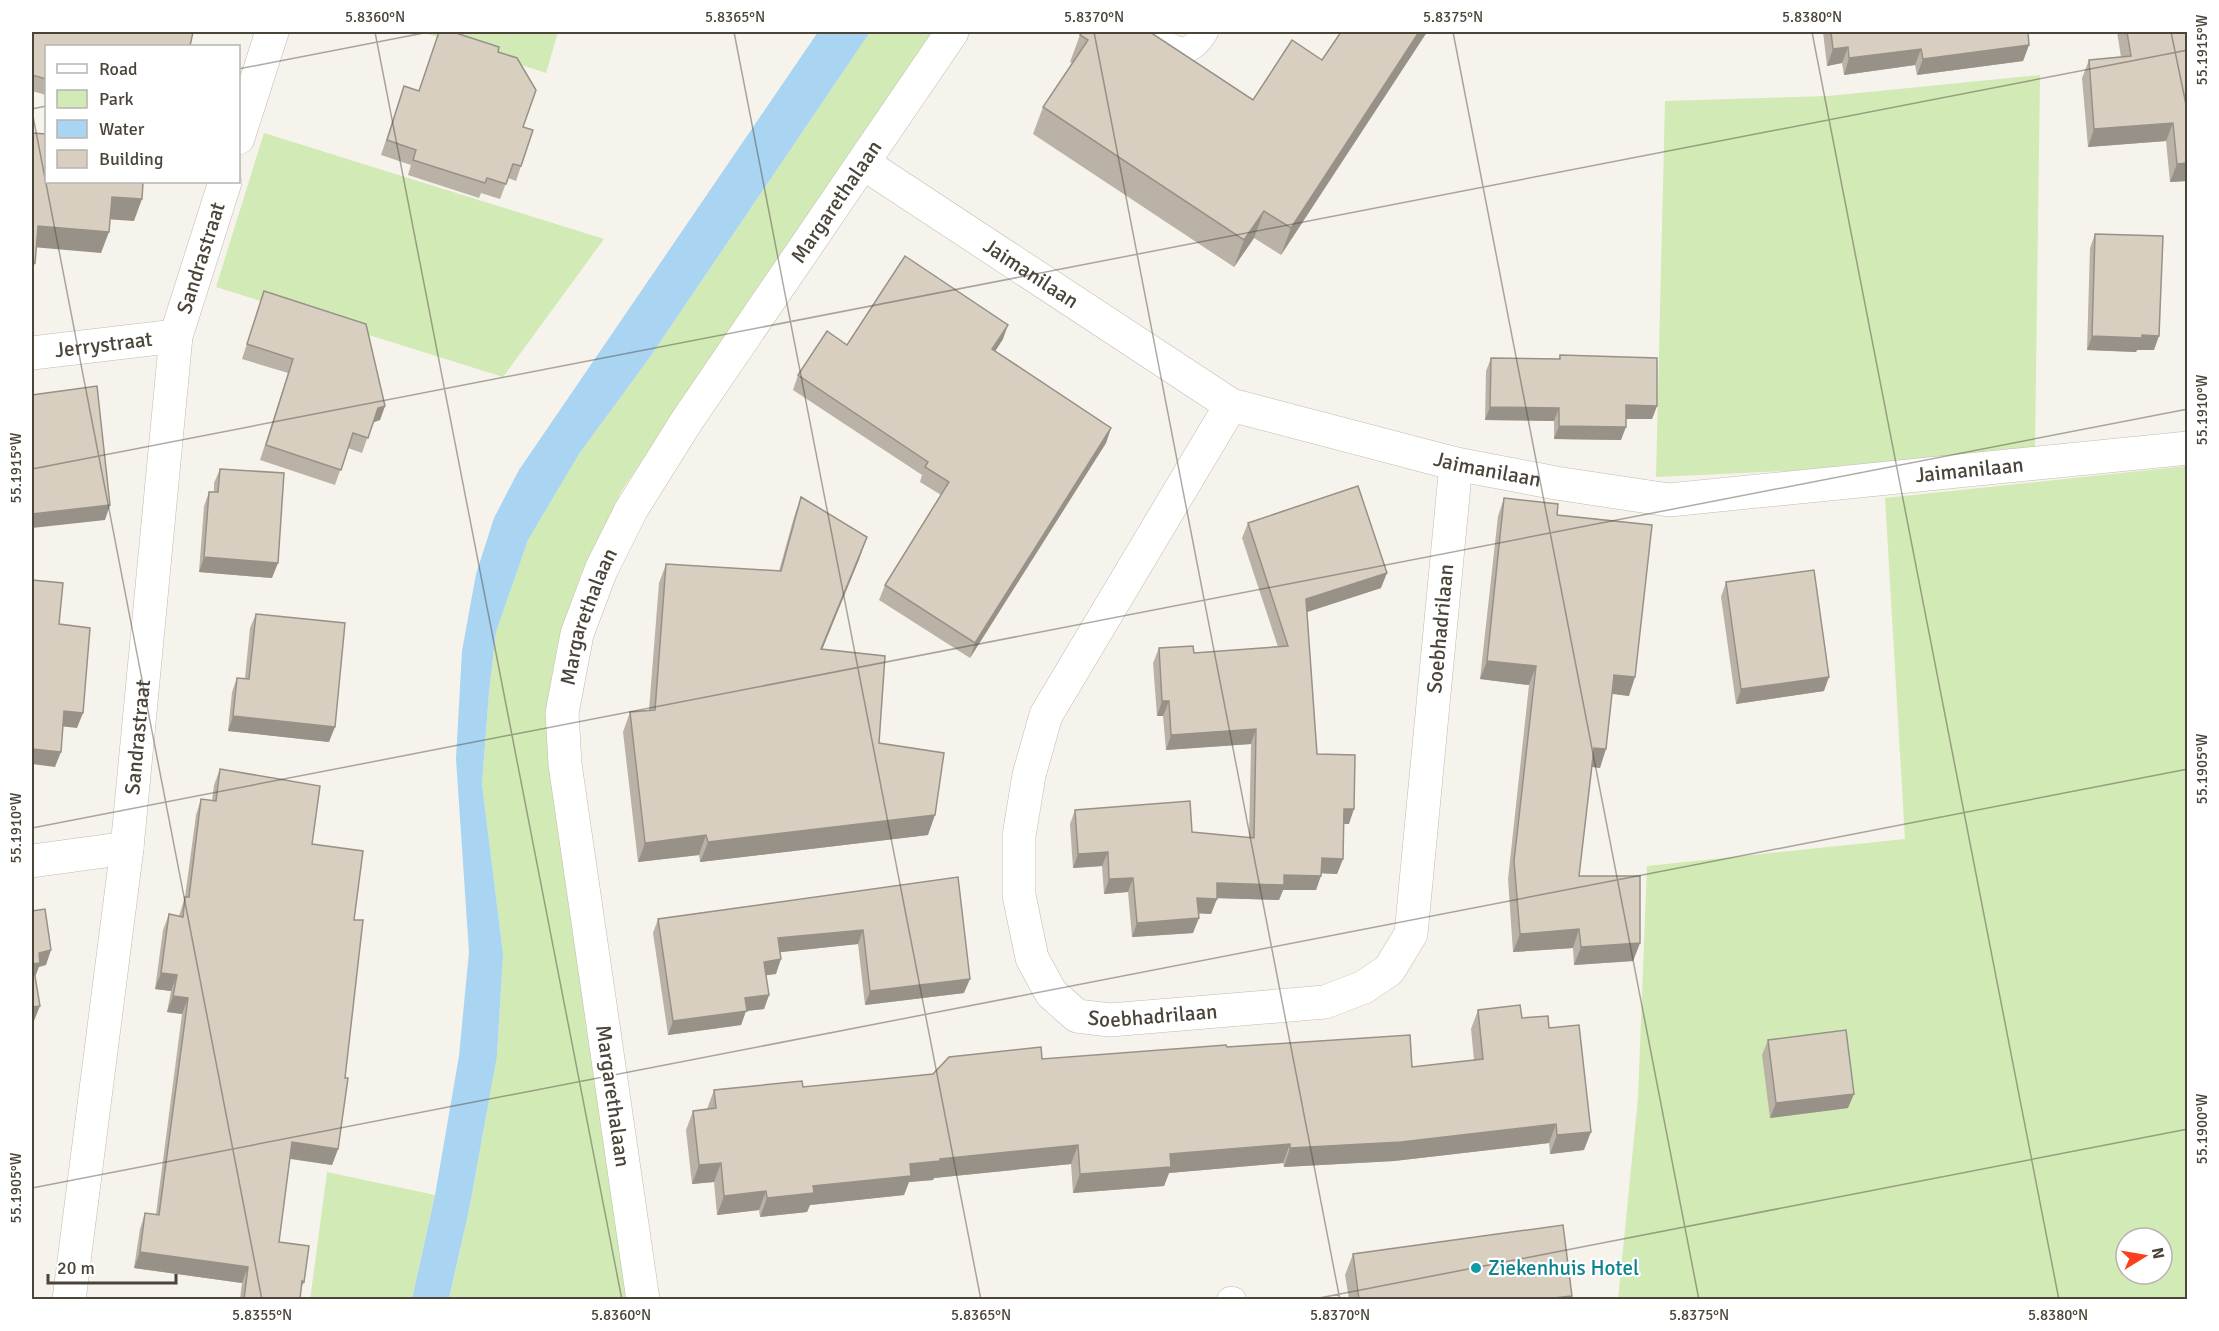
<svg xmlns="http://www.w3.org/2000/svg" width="2219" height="1331" font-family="Signika,sans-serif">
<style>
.green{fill:#d2eab5;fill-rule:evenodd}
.water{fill:#a9d4f2}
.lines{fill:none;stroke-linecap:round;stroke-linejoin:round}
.service-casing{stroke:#c2bbae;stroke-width:27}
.minor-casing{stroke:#c2bbae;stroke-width:34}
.service{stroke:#fff;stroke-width:26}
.minor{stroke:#fff;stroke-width:33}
.wall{fill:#bab2a6}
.shaded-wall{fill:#979187}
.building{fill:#d8cfc1;stroke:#979187;stroke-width:1.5}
.ticks{fill:none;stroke:#4b4439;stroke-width:1.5;stroke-opacity:0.45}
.culture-dot{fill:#0f9aa8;stroke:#fff;stroke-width:2}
.labels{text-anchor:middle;stroke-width:4.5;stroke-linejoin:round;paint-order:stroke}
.street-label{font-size:21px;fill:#4b4439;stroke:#fff}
.culture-label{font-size:21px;fill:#0d838f;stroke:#fff;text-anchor:start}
.neatline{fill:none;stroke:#4b4439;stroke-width:2}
.ticks-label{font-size:15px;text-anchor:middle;fill:#4b4439}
</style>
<rect width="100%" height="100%" fill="#f6f3ec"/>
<g class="green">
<path d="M422,32H558L546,73Z"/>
<path d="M870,32H932L687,392L621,492L581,574L558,642L546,709L628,1299L449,1300L469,1210L497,1056L503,954L482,784L489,692L496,632L528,540L579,454L650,357Z"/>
<path d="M2040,75L2035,448L1897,466L1656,477L1665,101L1828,96Z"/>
<path d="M264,133L604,239L503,377L216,287Z"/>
<path d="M2187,466V1299L1618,1300L1638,1098L1647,866L1905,839L1885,498ZM2126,1238H2162V1274H2126Z"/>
<path d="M327,1172L435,1195L412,1299L310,1300Z"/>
</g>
<path class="water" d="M818,32H870L650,357L579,454L528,540L496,632L489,692L482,784L503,954L497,1056L469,1210L449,1299H412L435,1195L459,1056L469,952L456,759L462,651L476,574L494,518L519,470Z"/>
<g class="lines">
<defs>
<g id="service">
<path d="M1148,32C1172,48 1186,63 1205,32"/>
<path d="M1230,1300H1233"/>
</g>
<g id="minor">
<path d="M238,138L272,32"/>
<path id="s1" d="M863,163L1231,405L1456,464L1556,483L1669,500L2188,448"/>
<path id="s2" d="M32,353L176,336"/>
<path id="s3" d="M1231,405L1046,715L1029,775L1019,836V895L1032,958L1051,993L1077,1016L1110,1020L1325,1002L1364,987L1389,970L1411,934L1456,464"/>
<path d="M32,861L127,848"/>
<path id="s4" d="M69,1300L127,848L176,336L225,182"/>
<path id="s5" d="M643,1300L565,764L562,713L577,634L601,570L631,510L686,422L952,32"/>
</g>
</defs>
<use href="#service" class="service-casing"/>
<use href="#minor" class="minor-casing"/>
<use href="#service" class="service"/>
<use href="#minor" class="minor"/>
</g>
<g class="wall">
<path d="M32,32L46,46V95L32,91Z"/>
<path d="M1427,32L1281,255L1254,238L1234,267L1033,134L1043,107L1072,63L1070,62L1080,35L1253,100L1322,60Z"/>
<path d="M1823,32H2028L2029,45L2023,61L1917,75L1915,65L1844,75L1842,63L1827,66Z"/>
<path d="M2117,32H2187V181L2170,182L2166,141L2088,147L2082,78L2089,60L2121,57Z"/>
<path d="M498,52L523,127L533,130L516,181L508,178L500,199L481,193L479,198L408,175L411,165L381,155L404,86L418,91Z"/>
<path d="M2095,234L2154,350H2137L2136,352L2087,350L2090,248Z"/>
<path d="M264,291L385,406L380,420L373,422L362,453L348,448L335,485L260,460L288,373L242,359Z"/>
<path d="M1003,339L995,351L1111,428L1106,443L970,658L879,600L885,585L941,495L920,482L922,475L793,390L798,375L847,345Z"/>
<path d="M1560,355L1657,406L1652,419H1626L1621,440L1554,439V421L1485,420L1486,371L1491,358L1559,359Z"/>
<path d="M220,469L272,578L199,572L204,506L209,492H214V483Z"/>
<path d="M801,497L860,557L822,650L879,743L928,835L700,862L699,855L638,862L623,732L630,712L649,710L659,583L666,564L779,571L794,517Z"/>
<path d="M1504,498L1557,515L1629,696L1612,694L1600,768L1592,767L1579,876L1640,943L1633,961L1574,965L1573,948L1513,952L1508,879L1529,685L1480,679L1498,516Z"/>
<path d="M1248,523L1381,588L1307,612L1317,754L1349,824H1343V859L1337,874L1321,873L1316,890H1283L1279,900L1217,898L1211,914L1198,913L1193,933L1132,937L1128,892L1104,894L1102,866L1073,868L1070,824L1075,810L1192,832L1249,838L1251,744L1166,750L1163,716H1157L1153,663L1159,648L1194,653L1278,647L1242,538Z"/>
<path d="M1726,582L1824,691L1736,704L1721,597Z"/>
<path d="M256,614L329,742L228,731L232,692L237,678H245L250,628Z"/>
<path d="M220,769L312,844L354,920L338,1149L332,1165L290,1159L279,1242L304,1282L301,1289L300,1299H240L242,1283L134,1268L140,1229L145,1213L156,1214L182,1014L167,1012L171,991L155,989L163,930L169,914L179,916L185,897L196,815L201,799L212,801L214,785Z"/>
<path d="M958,877L964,993L865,1005L858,944L780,952L776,974L766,975L769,995L764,1009L746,1011L741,1025L668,1035L653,933L658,919Z"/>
<path d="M1478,1010L1522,1018L1549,1028L1584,1150L1550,1154L1549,1143L1394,1161L1284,1167L1283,1163L1169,1173L1164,1186L1073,1193L1071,1164L934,1178L933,1180L909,1182L904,1195L810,1205L807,1212L760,1217L759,1210L717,1215L714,1182L692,1184L686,1130L693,1111L707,1109L714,1090L803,1087L933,1074L1042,1059L1227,1047L1412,1067L1474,1060L1471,1029Z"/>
<path d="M1768,1040L1848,1108L1770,1118L1762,1055Z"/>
<path d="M1353,1254L1572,1296L1570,1299H1349L1345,1275Z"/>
</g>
<g class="shaded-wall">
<path d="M1419,32H1427L1281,255L1291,228Z"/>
<path d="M2029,45L2023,61L1917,75L1923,59Z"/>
<path d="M1848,47L1842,63L1827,66L1833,49Z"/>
<path d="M1921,49L1915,65L1844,75L1849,58Z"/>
<path d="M2173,123L2166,141L2088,147L2094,129Z"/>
<path d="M2187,163V181L2170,182L2177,164Z"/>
<path d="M112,197L142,199L134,221L104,219Z"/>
<path d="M1264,211L1254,238L1234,267L1244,240Z"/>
<path d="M38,226L109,232L101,253L32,247Z"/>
<path d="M32,262L35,263L32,271Z"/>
<path d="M1008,325L1003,339L987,364L992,349Z"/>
<path d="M2092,336L2142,335L2159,336L2154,350H2137L2136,352L2087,350Z"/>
<path d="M1626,405L1657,406L1652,419H1622Z"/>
<path d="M385,406L380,420L372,423L378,408Z"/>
<path d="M1490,407L1559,408L1554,421L1485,420Z"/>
<path d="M1559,426L1626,427L1621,440L1554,439Z"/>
<path d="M1111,428L1106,443L970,658L975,643Z"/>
<path d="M110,505L105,520L32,528V514Z"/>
<path d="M867,537L860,557L814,669L821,649Z"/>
<path d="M204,557L278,563L272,578L199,572Z"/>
<path d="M1387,573L1381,588L1301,614L1306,599Z"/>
<path d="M1487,661L1536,666L1529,685L1480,679Z"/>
<path d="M1614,675L1635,677L1629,696L1608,693Z"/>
<path d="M1829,677L1824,691L1736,704L1741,689Z"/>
<path d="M1162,701H1169L1163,716H1157Z"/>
<path d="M64,711L83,713L77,728L59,726Z"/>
<path d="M233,716L335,727L329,742L228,731Z"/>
<path d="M1256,729L1251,744L1166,750L1171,735Z"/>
<path d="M1594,748L1606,749L1600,768L1587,766Z"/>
<path d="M32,749L61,752L55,767L32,764Z"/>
<path d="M1344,809H1354L1349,824H1338Z"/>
<path d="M935,815L928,835L700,862L708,842Z"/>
<path d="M706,835L699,855L638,862L645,843Z"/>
<path d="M1108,852L1102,866L1073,868L1078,854Z"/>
<path d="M1322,858L1343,859L1337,874L1316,873Z"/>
<path d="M1284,875L1321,876L1316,890H1283L1279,900L1212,898L1217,883Z"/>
<path d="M1133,878L1128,892L1104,894L1109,879Z"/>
<path d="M1197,898L1217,899L1211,914L1192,913Z"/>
<path d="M1199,918L1193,933L1132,937L1137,923Z"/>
<path d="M1579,929L1573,948L1513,952L1520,934Z"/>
<path d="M863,930L858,944L773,953L778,938Z"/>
<path d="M1640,943L1633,961L1574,965L1581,947Z"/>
<path d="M51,950L46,965L39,967L35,977L32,968L39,953Z"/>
<path d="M781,959L776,974L759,976L764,962Z"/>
<path d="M161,973L177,975L171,991L155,989Z"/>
<path d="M970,979L964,993L865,1005L870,991Z"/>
<path d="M769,995L764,1009L746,1011L741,1025L668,1035L673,1021L745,998Z"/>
<path d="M173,996L188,998L182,1014L167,1012Z"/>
<path d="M40,1006L34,1021H32V1007Z"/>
<path d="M1854,1094L1848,1108L1770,1118L1776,1103Z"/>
<path d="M1556,1124L1549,1143L1394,1161L1284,1167L1290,1148Z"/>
<path d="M1591,1132L1584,1150L1550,1154L1557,1135Z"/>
<path d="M292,1142L338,1149L332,1165L286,1158Z"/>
<path d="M1290,1144L1283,1163L1169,1173L1164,1186L1073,1193L1080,1174L1170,1154Z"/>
<path d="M1078,1145L1071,1164L934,1178L933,1180L909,1182L904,1195L810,1205L807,1212L760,1217L767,1198L813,1186L910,1164L940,1159Z"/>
<path d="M721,1163L714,1182L692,1184L699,1165Z"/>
<path d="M766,1191L759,1210L717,1215L724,1196Z"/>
<path d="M140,1252L248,1267L242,1283L134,1268Z"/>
<path d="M1572,1296L1570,1299H1544Z"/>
</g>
<g class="building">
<path d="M32,32H193L190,46H46V79L32,75Z"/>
<path d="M439,32H453L499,47L498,52L517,58L536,90L523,127L533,130L521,166L513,164L506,184L487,178L485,183L413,160L416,150L387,140L404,86L419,91Z"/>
<path d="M1082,32H1150L1253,100L1292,40L1322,60L1341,32H1419L1291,228L1264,211L1244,240L1043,107L1088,40L1080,35Z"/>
<path d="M1831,32H2028L2029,45L1923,59L1921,49L1849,58L1848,47L1833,49Z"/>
<path d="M2127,32H2187V163L2177,164L2173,123L2094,129L2089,60L2131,56Z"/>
<path d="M32,133L46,134V182H143L142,199L112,197L109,232L38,226L35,263L32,262Z"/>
<path d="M2095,234L2163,236L2159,336L2142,335V338L2092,336Z"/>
<path d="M905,256L1008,325L992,349L1111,428L975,643L885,585L949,482L925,467L928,462L798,375L827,331L847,345Z"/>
<path d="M264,291L366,324L385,406L378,408L368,438L353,433L341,470L266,445L293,359L247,344Z"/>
<path d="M1560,355L1657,358V406L1626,405V427L1559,426V408L1490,407L1491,358L1560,359Z"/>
<path d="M97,386L110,505L32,514V395Z"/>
<path d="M220,469L284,473L278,563L204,557L209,492H218Z"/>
<path d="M1358,486L1387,573L1306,599L1317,754L1355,755L1354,809H1344L1343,859L1322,858L1321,876L1284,875V885L1217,883V899L1197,898L1199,918L1137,923L1133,878L1109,879L1108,852L1078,854L1075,810L1190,801L1192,832L1254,838L1256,729L1171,735L1169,701H1162L1159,648L1193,646L1194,653L1288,646L1248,523Z"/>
<path d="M801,497L867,537L821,649L885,656L879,743L944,753L935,815L708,842L706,835L645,843L630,712L655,710L666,564L781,571Z"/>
<path d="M1504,498L1558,504L1557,515L1652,525L1635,677L1614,675L1606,749L1594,748L1579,876H1640V943L1581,947L1579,929L1520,934L1514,861L1536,666L1487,661Z"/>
<path d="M1814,570L1829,677L1741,689L1726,582Z"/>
<path d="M32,580L63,583L59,624L90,628L83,713L64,711L61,752L32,749Z"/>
<path d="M256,614L345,623L335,727L233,716L237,678L249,679Z"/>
<path d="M220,769L320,786L312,844L363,851L354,920H363L345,1078H348L338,1149L292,1142L279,1242L309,1246L304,1282L302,1281L300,1299H244L248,1267L140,1252L145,1213L159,1215L188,998L173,996L177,975L161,973L169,914L183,917L185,897H189L201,799L216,801Z"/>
<path d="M958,877L970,979L870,991L863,930L778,938L781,959L764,962L769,995L745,998L747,1011L673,1021L658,919Z"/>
<path d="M45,909L51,950L39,953L40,963L33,964L40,1006L32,1007V911Z"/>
<path d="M1520,1005L1522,1018L1548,1016L1549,1028L1579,1025L1591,1132L1557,1135L1556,1124L1401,1142L1290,1148V1144L1170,1154L1171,1167L1080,1174L1078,1145L940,1159V1161L910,1164L911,1176L813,1186L814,1193L767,1198L766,1191L724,1196L721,1163L699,1165L693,1111L716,1108L714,1090L802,1081L803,1087L933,1074L949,1057L1041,1047L1042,1059L1226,1045L1227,1047L1410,1035L1412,1067L1483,1059L1478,1010Z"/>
<path d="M1846,1030L1854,1094L1776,1103L1768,1040Z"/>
<path d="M1563,1225L1572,1296L1544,1299H1359L1353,1254Z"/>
</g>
<path class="ticks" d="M375,32L622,1300M734,32L981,1300M1094,32L1340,1300M1453,32L1699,1300M1812,32L2059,1300M2171,32L2188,114M238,69L429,32M32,109L46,106M32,111L262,1300M32,469L2188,50M32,828L2188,409M32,1188L2188,769M1309,1300L2188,1129"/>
<circle class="culture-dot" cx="1476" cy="1268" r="6"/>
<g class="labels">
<g class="street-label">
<text dy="7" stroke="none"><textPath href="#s5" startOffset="1179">Margarethalaan</textPath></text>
<text dy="7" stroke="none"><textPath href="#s4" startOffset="1052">Sandrastraat</textPath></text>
<text dy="7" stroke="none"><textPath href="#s1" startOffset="201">Jaimanilaan</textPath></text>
<text dy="7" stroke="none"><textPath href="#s2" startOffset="72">Jerrystraat</textPath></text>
<text dy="7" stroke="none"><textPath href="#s1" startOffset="705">Jaimanilaan</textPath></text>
<text dy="7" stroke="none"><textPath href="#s1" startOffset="1191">Jaimanilaan</textPath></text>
<text dy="7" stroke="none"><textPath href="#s5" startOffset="693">Margarethalaan</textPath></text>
<text dy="7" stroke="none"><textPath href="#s3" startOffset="1353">Soebhadrilaan</textPath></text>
<text dy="7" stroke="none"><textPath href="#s4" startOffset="567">Sandrastraat</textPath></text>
<text dy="7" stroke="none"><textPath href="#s3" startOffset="759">Soebhadrilaan</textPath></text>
<text transform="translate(613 1096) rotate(82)" y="7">Margarethalaan</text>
</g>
<g class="culture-label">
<text x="1488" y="1275">Ziekenhuis Hotel</text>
</g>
</g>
<rect width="2219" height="1331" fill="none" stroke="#ffffff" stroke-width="66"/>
<rect x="45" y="45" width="195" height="138" fill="#ffffff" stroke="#b7b4b0" stroke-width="1.5"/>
<rect x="57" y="64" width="30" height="9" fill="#ffffff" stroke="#b7b4b0" stroke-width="1.5"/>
<text x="99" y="75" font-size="18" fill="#4b4439">Road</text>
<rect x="57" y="90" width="30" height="18" fill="#d2eab5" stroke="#b7b4b0" stroke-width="1.5"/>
<text x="99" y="105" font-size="18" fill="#4b4439">Park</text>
<rect x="57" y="120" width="30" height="18" fill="#a9d4f2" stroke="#b7b4b0" stroke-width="1.5"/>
<text x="99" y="135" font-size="18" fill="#4b4439">Water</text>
<rect x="57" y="150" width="30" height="18" fill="#d8cfc1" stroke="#b7b4b0" stroke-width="1.5"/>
<text x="99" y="165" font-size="18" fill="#4b4439">Building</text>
<g transform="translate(2144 1256) rotate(79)"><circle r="28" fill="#ffffff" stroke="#b7b4b0" stroke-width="1.5"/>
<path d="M0-4.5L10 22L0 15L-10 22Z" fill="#fc3f1d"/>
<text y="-9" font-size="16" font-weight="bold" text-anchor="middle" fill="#4b4439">N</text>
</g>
<path d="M48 1274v9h128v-9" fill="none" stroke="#4b4439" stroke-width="3"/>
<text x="57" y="1274" font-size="18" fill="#4b4439" stroke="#ffffff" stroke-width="4.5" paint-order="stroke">20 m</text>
<rect x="33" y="33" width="2153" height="1265" class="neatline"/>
<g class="ticks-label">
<text x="375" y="22">5.8360°N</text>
<text x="735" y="22">5.8365°N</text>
<text x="1094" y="22">5.8370°N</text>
<text x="1453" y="22">5.8375°N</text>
<text x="1812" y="22">5.8380°N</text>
<text transform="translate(2202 50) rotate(-90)" y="5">55.1915°W</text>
<text transform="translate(2202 410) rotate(-90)" y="5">55.1910°W</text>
<text transform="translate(16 468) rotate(-90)" y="5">55.1915°W</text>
<text transform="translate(2202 769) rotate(-90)" y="5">55.1905°W</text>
<text transform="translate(16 828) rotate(-90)" y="5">55.1910°W</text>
<text transform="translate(2202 1129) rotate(-90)" y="5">55.1900°W</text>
<text transform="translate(16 1188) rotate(-90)" y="5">55.1905°W</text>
<text x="262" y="1320">5.8355°N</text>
<text x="621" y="1320">5.8360°N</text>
<text x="981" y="1320">5.8365°N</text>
<text x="1340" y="1320">5.8370°N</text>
<text x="1699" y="1320">5.8375°N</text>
<text x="2058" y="1320">5.8380°N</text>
</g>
</svg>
